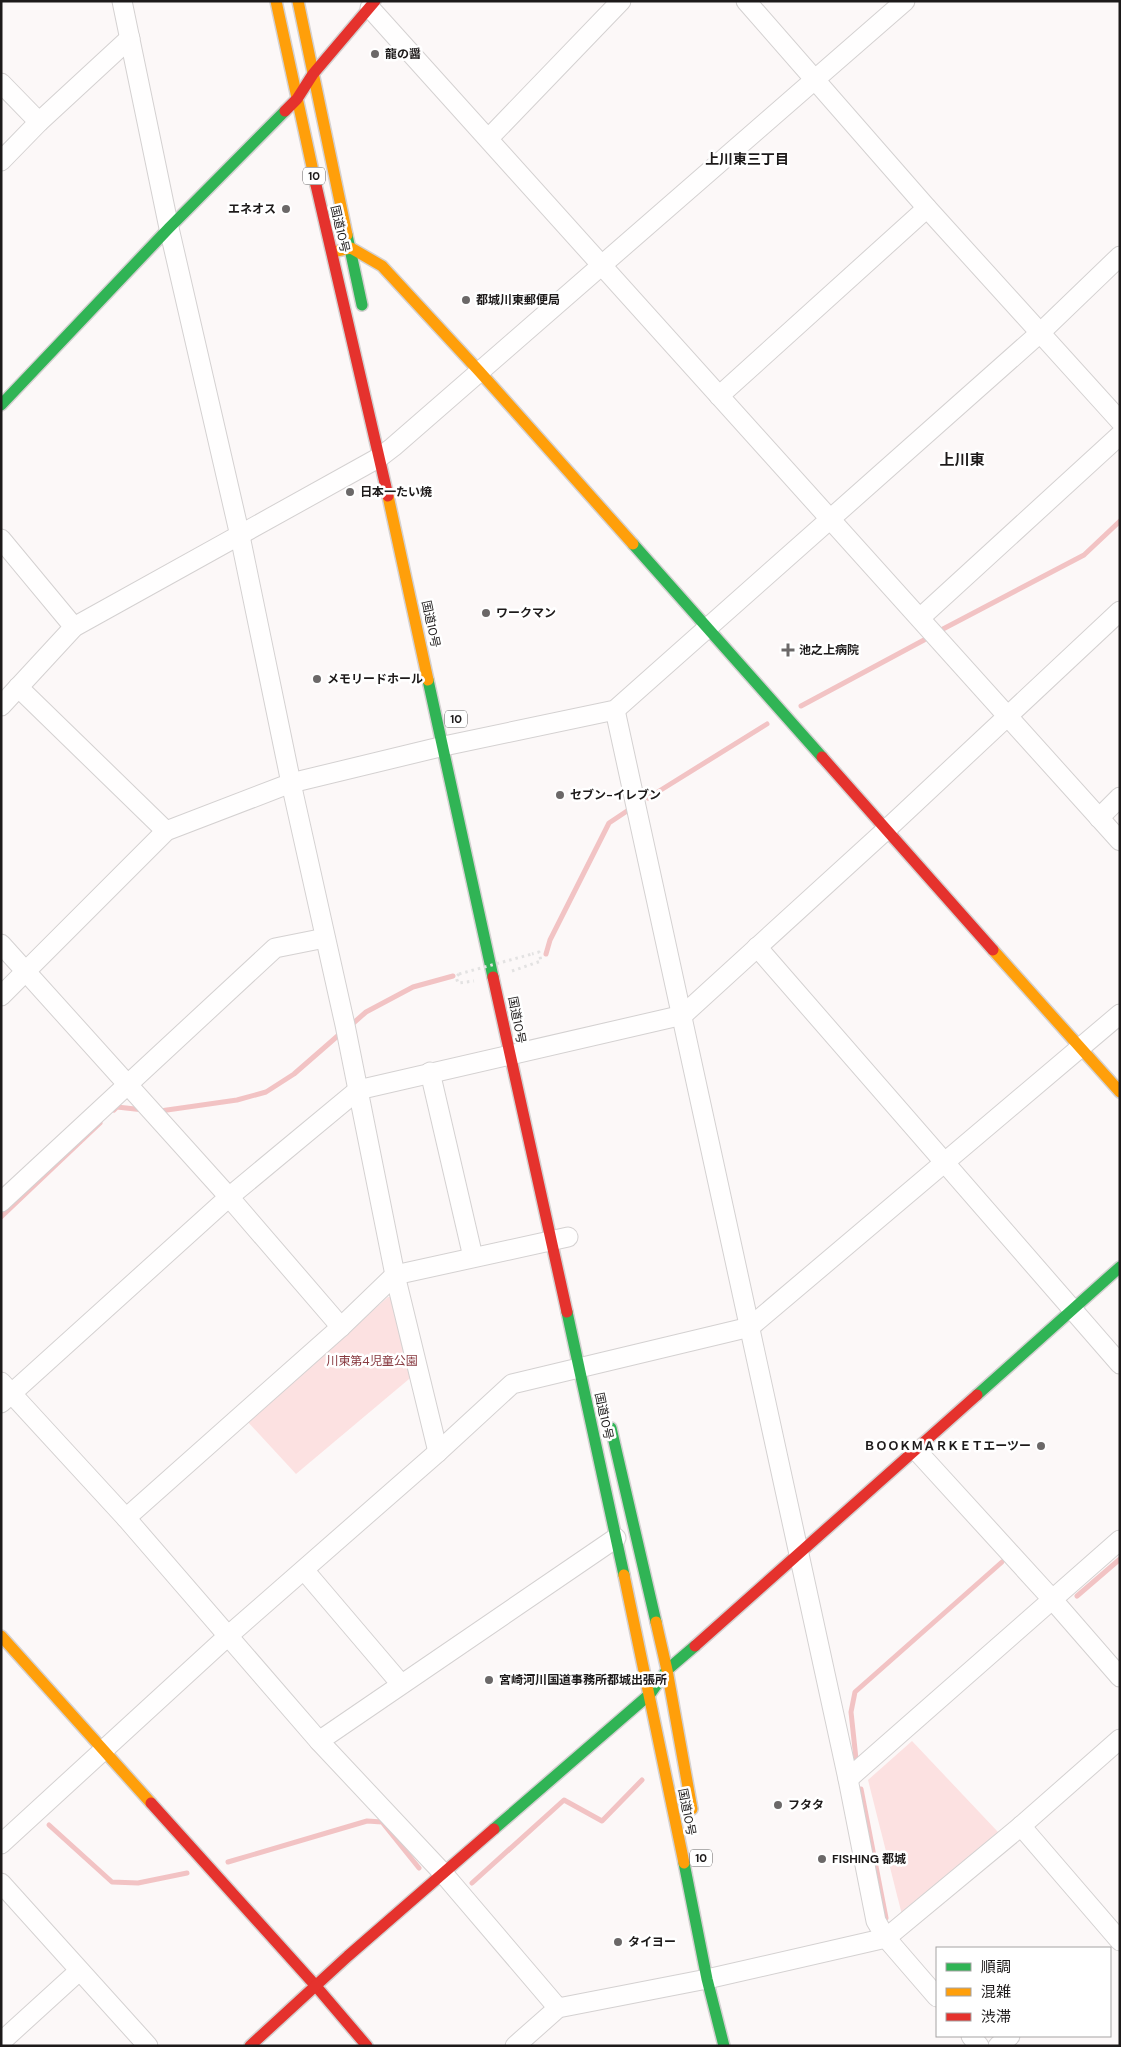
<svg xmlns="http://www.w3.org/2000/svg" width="1121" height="2047" font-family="'DM Sans','Noto Sans JP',sans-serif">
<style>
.green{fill:#fce1e1}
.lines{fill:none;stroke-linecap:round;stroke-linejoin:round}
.stream{stroke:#f2c3c4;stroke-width:5}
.street-casing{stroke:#d4d1d1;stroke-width:21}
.fast-casing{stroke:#d4d1d1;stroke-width:14}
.slow-casing{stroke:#d4d1d1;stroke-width:14}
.jam-casing{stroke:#d4d1d1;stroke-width:14}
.path{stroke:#e3e2e2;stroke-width:3;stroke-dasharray:2.5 4;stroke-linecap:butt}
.street{stroke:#fffefe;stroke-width:19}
.fast{stroke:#30b455;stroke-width:11}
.slow{stroke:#ff9f0a;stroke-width:11}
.jam{stroke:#e5322d;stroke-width:11}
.path-bridge{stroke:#e3e2e2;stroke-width:3;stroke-dasharray:2.5 4;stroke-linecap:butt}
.poi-dot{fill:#6b6868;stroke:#fff;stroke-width:2}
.labels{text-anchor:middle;stroke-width:5;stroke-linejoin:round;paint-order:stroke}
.shield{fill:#fff;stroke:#615f5f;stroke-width:1}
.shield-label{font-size:11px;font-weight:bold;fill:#1d1a1a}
.poi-label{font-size:12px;font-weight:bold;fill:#1d1a1a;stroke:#fff;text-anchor:start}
.street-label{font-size:12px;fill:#1d1a1a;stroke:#fff}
.park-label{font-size:12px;fill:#883a40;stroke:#fff}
.neighbourhood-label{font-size:14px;font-weight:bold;fill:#1d1a1a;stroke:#fff}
.quarter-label{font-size:15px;font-weight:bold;fill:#1d1a1a;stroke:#fff}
</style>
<rect width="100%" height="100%" fill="#fcf8f8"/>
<g class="green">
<path d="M388,1297H398L415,1374L296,1474L247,1421Z"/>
<path d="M912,1741L998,1832L902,1915L868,1780Z"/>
</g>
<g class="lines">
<g class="stream">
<path d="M943,629L1084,555L1120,521"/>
<path d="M801,706L924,640"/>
<path d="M648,798L767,724"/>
<path d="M546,954L550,940L609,823L627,811"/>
<path d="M350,1026L366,1012L413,987L453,976"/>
<path d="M114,1110L117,1107L144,1110"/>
<path d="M160,1111L237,1100L266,1092L294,1074L341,1033"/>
<path d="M1,1217L100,1123"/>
<path d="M1077,1596L1120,1559"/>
<path d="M856,1759L851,1712L855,1692L1002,1562"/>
<path d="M861,1789L886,1918"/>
<path d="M49,1825L112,1882L138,1883L187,1873"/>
<path d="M228,1862L367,1821L382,1822L419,1868"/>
<path d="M472,1883L564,1800L602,1821L642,1780"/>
</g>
<defs>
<g id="street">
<path d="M122,1L169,228L240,536L291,783L345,1025L395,1275L438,1452"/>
<path d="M746,1L927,208L1120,421"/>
<path d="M370,8L1120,841"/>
<path d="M1,83L39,122"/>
<path d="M489,138L621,1"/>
<path d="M1,161L39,122L130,38"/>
<path d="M719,396L927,208"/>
<path d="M1,539L74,627"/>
<path d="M920,618L1120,435"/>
<path d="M18,687L166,831"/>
<path d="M1,706L74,627L380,457L393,447L905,1"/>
<path d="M615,710L848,1779L876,1921L886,1938L937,1997"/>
<path d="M1099,818L1120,797"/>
<path d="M1,944L229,1197L341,1327"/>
<path d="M757,947L1120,1364"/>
<path d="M1,996L166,831L291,783L444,746L615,710L1041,332L1120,256"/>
<path d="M430,1072L473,1257"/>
<path d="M1,1202L275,948L325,938"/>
<path d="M1,1382L126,1518L319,1741L442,1872L558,2008"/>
<path d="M1,1403L229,1197L358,1090L683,1015L887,829L1120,611"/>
<path d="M916,1450L1052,1599L1120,1677"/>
<path d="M126,1518L341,1327L395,1275L568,1237"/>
<path d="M304,1570L401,1684"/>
<path d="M319,1741L616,1538"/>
<path d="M848,1779L1120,1540"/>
<path d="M1021,1826L1120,1941"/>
<path d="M1,1844L229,1635L438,1452L512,1384L750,1327L1120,1014"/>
<path d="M1,1883L148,2046"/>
<path d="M971,2036L979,2046"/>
<path d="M1,2042L79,1971"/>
<path d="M515,2046L558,2008L707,1979L886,1938L1021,1826L1120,1739"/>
<path d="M998,2046L1010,2036"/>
</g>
<g id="fast">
<path d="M347,235L362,305"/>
<path d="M1,405L169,228L285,111"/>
<path d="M633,544L822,757"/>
<path d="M428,680L493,977"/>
<path d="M567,1312L624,1575"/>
<path d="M977,1395L1120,1267"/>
<path d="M611,1428L656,1622"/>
<path d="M494,1829L650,1694L667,1670L695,1646"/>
<path d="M684,1863L707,1979L724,2046"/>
</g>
<g id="slow">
<path d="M276,1L316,185"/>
<path d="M298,1L347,235"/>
<path d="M333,252L351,248L382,266L479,371L633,544"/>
<path d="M388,496L428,680"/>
<path d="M993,950L1120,1092"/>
<path d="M624,1575L684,1863"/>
<path d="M656,1622L667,1670L692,1809"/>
<path d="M1,1636L151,1803"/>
</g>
<g id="jam">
<path d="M285,111L297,99L313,74L375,1"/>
<path d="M316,185L388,496"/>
<path d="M822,757L993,950"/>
<path d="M493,977L567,1312"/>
<path d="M695,1646L977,1395"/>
<path d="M151,1803L315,1985L367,2046"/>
<path d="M250,2046L348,1956L494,1829"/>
</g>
</defs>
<use href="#street" class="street-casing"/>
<use href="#fast" class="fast-casing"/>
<use href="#slow" class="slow-casing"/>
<use href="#jam" class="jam-casing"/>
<g class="path">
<path d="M512,971L541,961L539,952L532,954"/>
<path d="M459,974L456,977L458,983L474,981"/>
</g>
<use href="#street" class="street"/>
<use href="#fast" class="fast"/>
<use href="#slow" class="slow"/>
<use href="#jam" class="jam"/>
<path class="path-bridge" d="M459,974L532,954"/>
</g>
<g class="poi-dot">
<circle cx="375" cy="54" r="5"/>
<circle cx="286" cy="209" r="5"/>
<circle cx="466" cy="300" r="5"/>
<circle cx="350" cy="492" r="5"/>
<circle cx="486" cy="613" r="5"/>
<path d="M785.5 642.5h5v5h5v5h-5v5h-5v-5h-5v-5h5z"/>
<circle cx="317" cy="679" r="5"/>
<circle cx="560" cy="795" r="5"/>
<circle cx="1041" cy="1446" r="5"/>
<circle cx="489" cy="1680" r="5"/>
<circle cx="778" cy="1805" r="5"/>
<circle cx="822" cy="1859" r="5"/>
<circle cx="618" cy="1942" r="5"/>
</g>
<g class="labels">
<g class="shield">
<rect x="303" y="167.5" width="22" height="17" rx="4"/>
<rect x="445" y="710.5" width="22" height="17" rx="4"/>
<rect x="690" y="1849.5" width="22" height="17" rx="4"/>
</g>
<g class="shield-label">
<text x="314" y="180">10</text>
<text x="456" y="723">10</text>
<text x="701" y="1862">10</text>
</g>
<g class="poi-label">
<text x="385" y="58">龍の醤</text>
<text x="276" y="213" text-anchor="end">エネオス</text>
<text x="476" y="304">都城川東郵便局</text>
<text x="360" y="496">日本一たい焼</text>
<text x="496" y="617">ワークマン</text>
<text x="799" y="654">池之上病院</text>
<text x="327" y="683">メモリードホール</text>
<text x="570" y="799">セブン-イレブン</text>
<text x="1031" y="1450" text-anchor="end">ＢＯＯＫＭＡＲＫＥＴエーツー</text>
<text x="499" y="1684">宮崎河川国道事務所都城出張所</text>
<text x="788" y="1809">フタタ</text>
<text x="832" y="1863">FISHING 都城</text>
<text x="628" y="1946">タイヨー</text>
</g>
<g class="street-label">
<text transform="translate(340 229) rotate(77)" y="4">国道10号</text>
<text transform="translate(431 624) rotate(78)" y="4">国道10号</text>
<text transform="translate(517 1020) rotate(79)" y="4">国道10号</text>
<text transform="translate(604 1416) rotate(78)" y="4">国道10号</text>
<text transform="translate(687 1812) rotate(79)" y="4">国道10号</text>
</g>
<g class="park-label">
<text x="372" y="1365">川東第4児童公園</text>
</g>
<g class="neighbourhood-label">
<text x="747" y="164">上川東三丁目</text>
</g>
<g class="quarter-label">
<text x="962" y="465">上川東</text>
</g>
</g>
<rect width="1121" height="2047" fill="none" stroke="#1d1a1a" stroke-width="5"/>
<rect x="936" y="1947" width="175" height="90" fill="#ffffff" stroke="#a5a3a3"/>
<rect x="946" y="1963" width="25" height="8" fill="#30b455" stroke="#a5a3a3"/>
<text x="981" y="1972" font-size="15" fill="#1d1a1a">順調</text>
<rect x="946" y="1988" width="25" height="8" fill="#ff9f0a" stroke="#a5a3a3"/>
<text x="981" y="1997" font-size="15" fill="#1d1a1a">混雑</text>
<rect x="946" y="2013" width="25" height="8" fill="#e5322d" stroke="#a5a3a3"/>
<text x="981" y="2022" font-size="15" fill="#1d1a1a">渋滞</text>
</svg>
